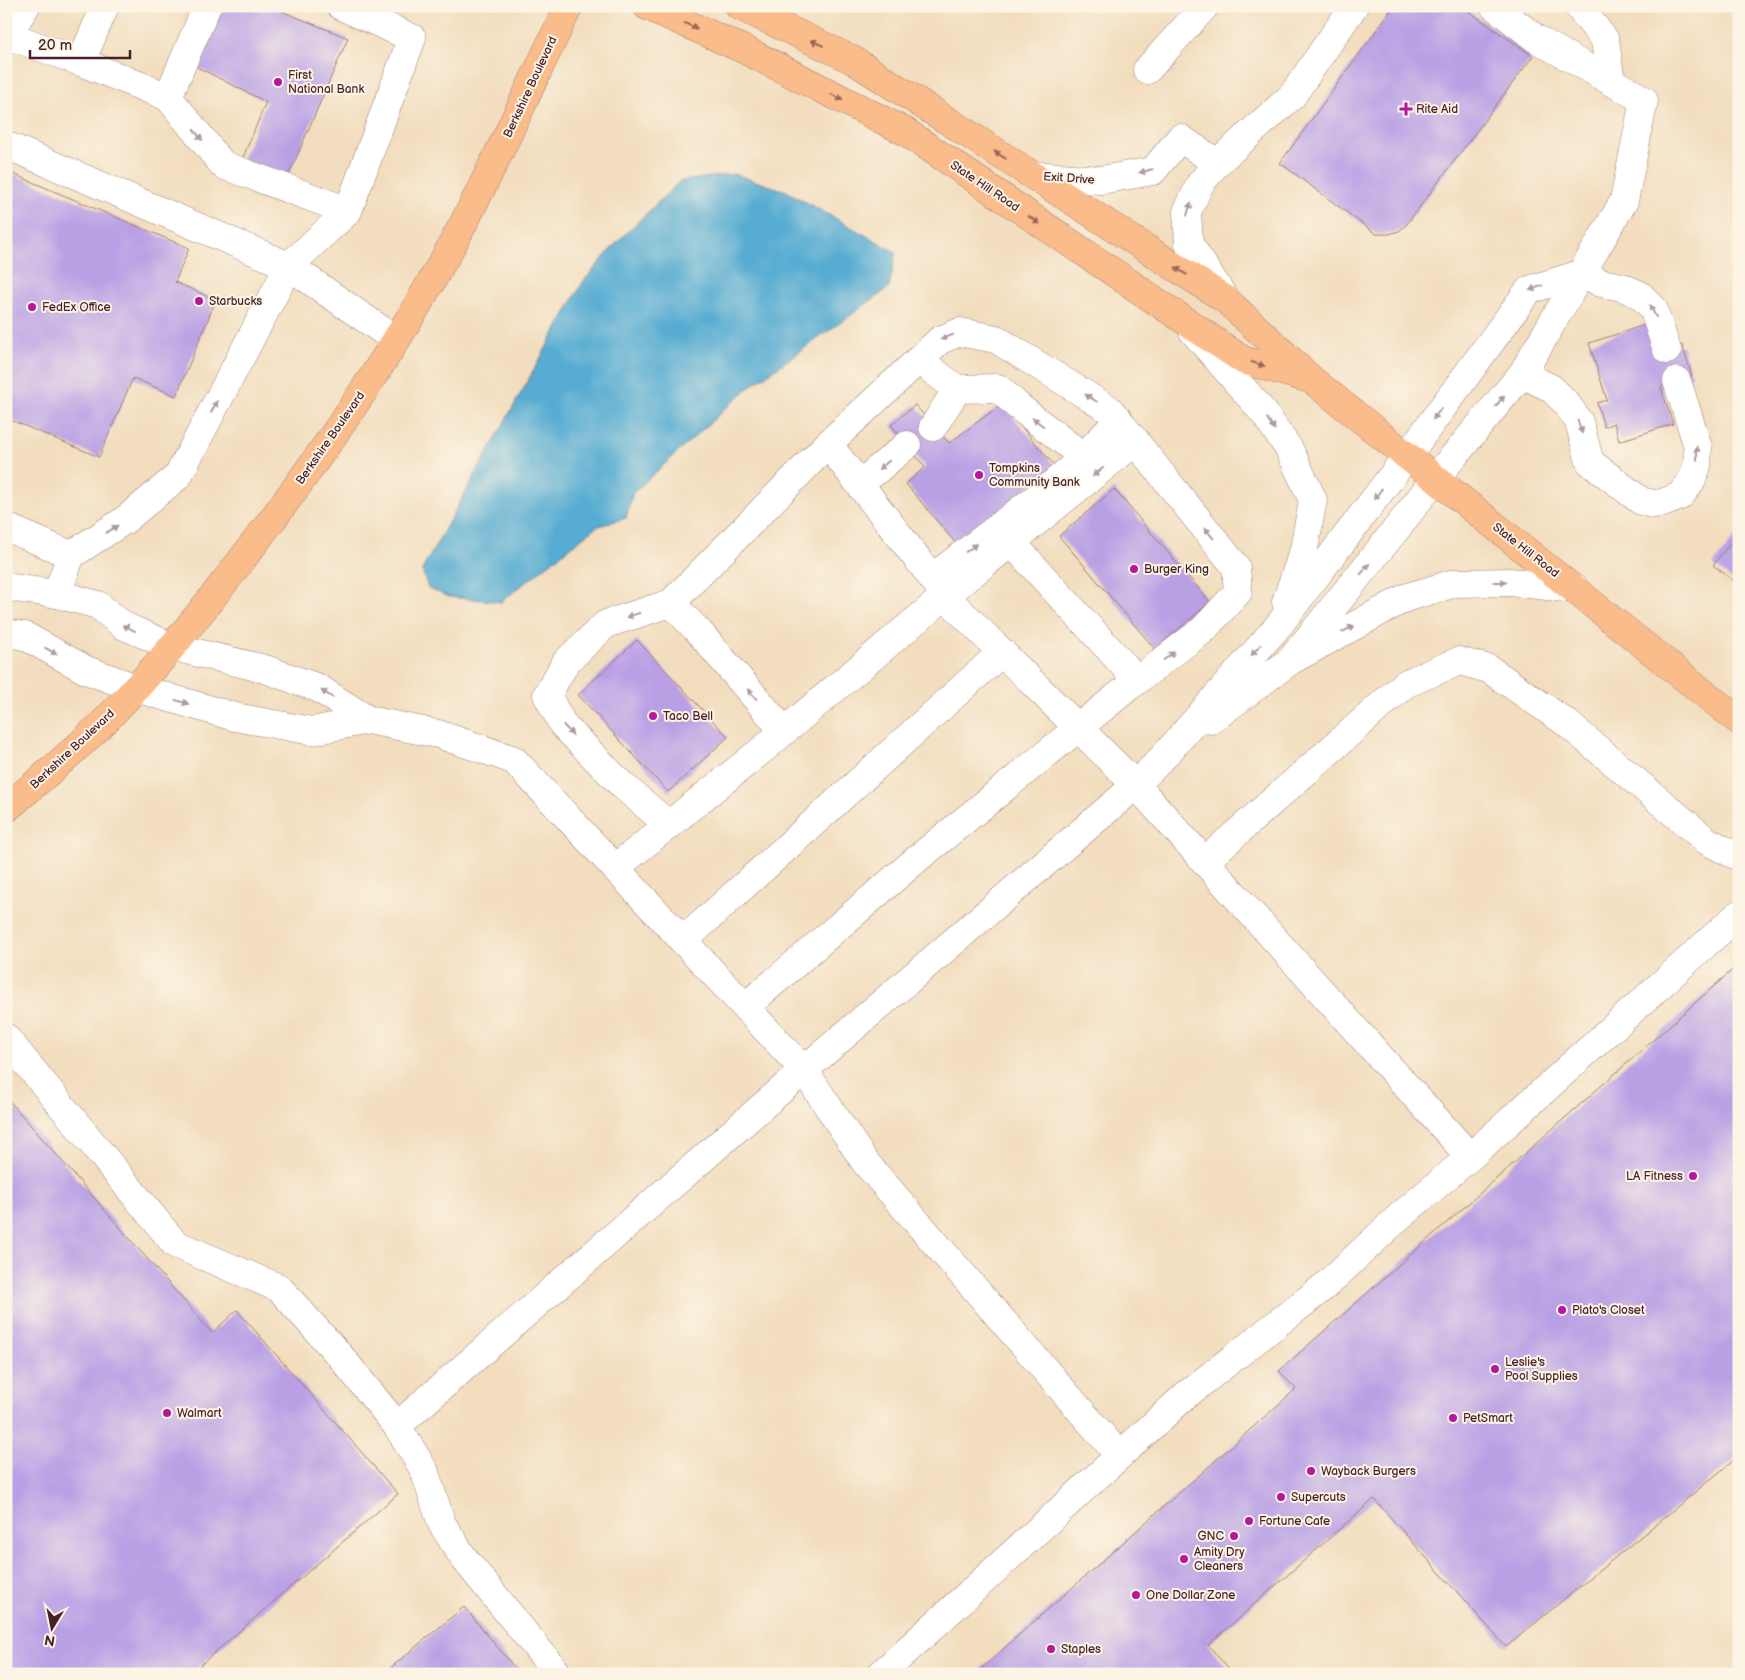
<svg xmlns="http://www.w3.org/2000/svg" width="1745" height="1680" font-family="'Balsamiq Sans',sans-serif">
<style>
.water{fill:#56acd2;stroke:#50667e}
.building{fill:#b9a0e5}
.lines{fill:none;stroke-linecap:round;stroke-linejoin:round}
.minor-casing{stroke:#9e7e74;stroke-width:29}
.major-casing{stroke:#9e7e74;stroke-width:29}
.minor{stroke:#fff;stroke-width:28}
.major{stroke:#fabc8b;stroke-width:28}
.oneway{fill:#996656}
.oneway2{fill:#ae9aa0}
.poi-dot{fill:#b5179e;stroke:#fcf5e5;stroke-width:2}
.labels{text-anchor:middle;stroke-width:4;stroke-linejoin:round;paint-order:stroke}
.poi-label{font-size:12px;fill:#4a1f2b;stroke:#fcf5e5;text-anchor:start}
.street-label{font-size:12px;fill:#4a1f2b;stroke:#fcf5e5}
</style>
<rect width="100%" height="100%" fill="#fcf5e5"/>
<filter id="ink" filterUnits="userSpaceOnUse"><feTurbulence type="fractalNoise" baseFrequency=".02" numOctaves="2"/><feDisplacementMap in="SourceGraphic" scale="10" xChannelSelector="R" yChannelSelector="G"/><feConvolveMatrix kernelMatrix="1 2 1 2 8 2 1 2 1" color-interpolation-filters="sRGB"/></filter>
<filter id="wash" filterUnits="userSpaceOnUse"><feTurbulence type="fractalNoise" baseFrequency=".0096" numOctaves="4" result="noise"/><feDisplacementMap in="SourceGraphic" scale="20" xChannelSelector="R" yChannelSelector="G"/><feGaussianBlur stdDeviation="1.12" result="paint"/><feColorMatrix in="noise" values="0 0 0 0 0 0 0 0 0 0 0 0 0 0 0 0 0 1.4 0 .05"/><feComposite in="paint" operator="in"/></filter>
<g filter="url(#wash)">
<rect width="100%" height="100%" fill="#f2ddbe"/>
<path class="water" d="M734,174L786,191L896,252L889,288L747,389L633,493L626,518L596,527L501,602L449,597L428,588L422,570L583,282L618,241L680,181Z"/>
<g id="blocks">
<g class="building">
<path d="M215,6H269L348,38L287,179L242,160L266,102L189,63Z"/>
<path d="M1394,6H1461L1533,56L1406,225L1399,231L1389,234H1376L1280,163Z"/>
<path d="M6,171L189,248L175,282L216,300L176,396L133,378L99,457L6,418Z"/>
<path d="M1645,325L1667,350L1682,345L1692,376L1661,387L1673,424L1619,441L1614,423L1604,427L1597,403L1607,400L1589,343Z"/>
<path d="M1002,404L1054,465L958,546L906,484L925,467L891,425L915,405L949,443Z"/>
<path d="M1114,489L1210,602L1155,649L1059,536Z"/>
<path d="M1739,532V585L1713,565Z"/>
<path d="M637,640L728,737L668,792L578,695Z"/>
<path d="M1739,964V1456L1506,1647L1374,1499L1208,1645L1233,1674H975L1296,1389L1279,1371Z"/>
<path d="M6,1097L212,1333L237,1310L398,1494L190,1674H6Z"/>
<path d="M464,1607L520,1674H383Z"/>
</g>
</g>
</g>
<g filter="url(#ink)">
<use href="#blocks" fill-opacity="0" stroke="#9e7e74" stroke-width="1"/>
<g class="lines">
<defs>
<g id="minor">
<path d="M1578,6L1605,40L1611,82"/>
<path d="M7,35L81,62L105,6"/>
<path d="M6,37L26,6"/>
<path d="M81,62L168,97L223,165L348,211"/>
<path d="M1147,70L1205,6"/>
<path d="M168,97L207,6"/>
<path d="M6,145L289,266L396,340"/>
<path d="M1217,163L1200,184L1187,212L1189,244L1225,299"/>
<path d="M1032,175L1101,180L1153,171L1180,138L1217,163L1292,96L1354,6"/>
<path d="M1193,331L1264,413L1289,449L1313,500L1304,549L1286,602"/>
<path d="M919,360L957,389L998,388L1019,407L1076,451L1078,462L1041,494L932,578"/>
<path d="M1522,374L1551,388L1567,404L1579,422L1590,462L1641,501L1652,504L1663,503L1680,496L1691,482L1697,466L1698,447L1677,381"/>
<path d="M933,427L957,389"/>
<path d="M828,444L951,602L1136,785L1470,1157"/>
<path d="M1078,462L1119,420"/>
<path d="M860,484L907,445"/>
<path d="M6,527L71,555"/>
<path d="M6,587L57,594L98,605L124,626L173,647L265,669L318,688L368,720L438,734L514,760L804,1070L865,1162L1119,1455"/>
<path d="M57,594L71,555L125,520L178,476L289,266L348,211L412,38L341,6"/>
<path d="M671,603L828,444L940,340L960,332L996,339L1110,410L1236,567L1238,592L1203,630L1131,685"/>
<path d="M6,633L25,636L86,670L136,688L235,717L312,731L368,720"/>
<path d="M1290,661L1398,527L1435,479L1522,374L1624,201L1644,100L1535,38L1494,6"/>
<path d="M1211,720L1290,661L1405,598L1455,583L1510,582L1575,589"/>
<path d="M669,825L622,785L563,725L547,695L566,662L606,624L671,603L699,632L784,731"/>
<path d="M1205,861L1405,684L1459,661L1489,669L1568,724L1707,841L1739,857"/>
<path d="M615,868L762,750L946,595L1136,441"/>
<path d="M683,941L1002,652"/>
<path d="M745,1007L917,859L1131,685L1130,672L1011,542"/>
<path d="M6,1038L175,1244L279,1288L341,1357L397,1426L424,1470L442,1524L463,1557L558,1674"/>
<path d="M397,1426L804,1070L1136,785L1166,754L1279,625L1407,456L1529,290L1583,273L1601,283L1622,287L1640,295L1653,308L1667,350"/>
<path d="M881,1674L1186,1395L1325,1286L1400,1216L1470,1157L1739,914"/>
</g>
<g id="major">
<path d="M647,6L745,50L906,132L1243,360L1306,378"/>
<path d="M739,6L853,60L1225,299L1312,380L1739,721"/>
<path d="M6,809C39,780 75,751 106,720C162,663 211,601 259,537C330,444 397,346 453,243C495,166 530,85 569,6"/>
</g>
</defs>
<use href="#minor" class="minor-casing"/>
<use href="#major" class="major-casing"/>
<use href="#minor" class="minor"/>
<use href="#major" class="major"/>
</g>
<defs><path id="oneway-solid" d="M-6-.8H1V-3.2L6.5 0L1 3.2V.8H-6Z" transform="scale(1.25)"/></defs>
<g class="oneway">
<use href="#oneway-solid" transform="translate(691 26) rotate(24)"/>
<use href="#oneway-solid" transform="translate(817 43) rotate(-155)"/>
<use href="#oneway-solid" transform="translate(837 97) rotate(27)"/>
<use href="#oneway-solid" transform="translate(1000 155) rotate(-147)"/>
<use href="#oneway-solid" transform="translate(1034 220) rotate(34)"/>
<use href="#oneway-solid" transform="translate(1181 271) rotate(-147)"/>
<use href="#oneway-solid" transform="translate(1258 364) rotate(17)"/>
</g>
<g class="oneway2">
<use href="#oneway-solid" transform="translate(198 135) rotate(51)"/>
<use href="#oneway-solid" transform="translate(1146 171) rotate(165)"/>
<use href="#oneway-solid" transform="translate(1189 209) rotate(-74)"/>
<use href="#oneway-solid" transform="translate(1536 288) rotate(160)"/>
<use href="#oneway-solid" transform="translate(1653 311) rotate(-117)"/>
<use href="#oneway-solid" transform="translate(947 337) rotate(159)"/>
<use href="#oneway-solid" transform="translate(1091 398) rotate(-148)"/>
<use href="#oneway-solid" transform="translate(1500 401) rotate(-50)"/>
<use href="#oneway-solid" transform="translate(214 407) rotate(-62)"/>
<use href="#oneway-solid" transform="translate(1437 414) rotate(126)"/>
<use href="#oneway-solid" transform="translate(1038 422) rotate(-143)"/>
<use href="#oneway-solid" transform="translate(1271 424) rotate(55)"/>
<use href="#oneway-solid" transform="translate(1580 427) rotate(70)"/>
<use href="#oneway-solid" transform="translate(1697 453) rotate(-90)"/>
<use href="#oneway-solid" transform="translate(884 465) rotate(141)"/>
<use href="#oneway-solid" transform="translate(1098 472) rotate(141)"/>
<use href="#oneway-solid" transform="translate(1378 494) rotate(127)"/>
<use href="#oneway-solid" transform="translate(112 529) rotate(-32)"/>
<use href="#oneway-solid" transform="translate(1209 533) rotate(-129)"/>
<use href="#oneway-solid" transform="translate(971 548) rotate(-37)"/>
<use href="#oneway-solid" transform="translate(1365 569) rotate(-51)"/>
<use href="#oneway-solid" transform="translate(1500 582)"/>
<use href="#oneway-solid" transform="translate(633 615) rotate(162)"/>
<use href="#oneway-solid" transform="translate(129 628) rotate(-154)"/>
<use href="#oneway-solid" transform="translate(1348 629) rotate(-29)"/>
<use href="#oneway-solid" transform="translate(1256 650) rotate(131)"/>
<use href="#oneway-solid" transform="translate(51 651) rotate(29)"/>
<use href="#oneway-solid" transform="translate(1169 656) rotate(-37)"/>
<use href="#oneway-solid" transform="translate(327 694) rotate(-148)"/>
<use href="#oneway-solid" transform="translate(752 694) rotate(-131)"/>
<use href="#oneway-solid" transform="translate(182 702) rotate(17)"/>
<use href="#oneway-solid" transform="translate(568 730) rotate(47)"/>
</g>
</g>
<g class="poi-dot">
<circle cx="278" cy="82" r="5"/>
<path d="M1403.5 101.5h5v5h5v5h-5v5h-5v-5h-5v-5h5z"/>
<circle cx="199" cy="301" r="5"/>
<circle cx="32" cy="307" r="5"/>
<circle cx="979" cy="475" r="5"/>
<circle cx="1134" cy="569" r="5"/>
<circle cx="653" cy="716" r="5"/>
<circle cx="1693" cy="1176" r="5"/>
<circle cx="1562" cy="1310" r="5"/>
<circle cx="1495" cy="1369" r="5"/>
<circle cx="167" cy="1413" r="5"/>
<circle cx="1453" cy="1418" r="5"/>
<circle cx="1311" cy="1471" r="5"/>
<circle cx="1281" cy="1497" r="5"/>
<circle cx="1249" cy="1521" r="5"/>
<circle cx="1234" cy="1536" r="5"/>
<circle cx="1184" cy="1559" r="5"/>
<circle cx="1136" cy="1595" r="5"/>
<circle cx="1051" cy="1649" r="5"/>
</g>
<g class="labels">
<g class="poi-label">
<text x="288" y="79">First<tspan x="288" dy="14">National Bank</tspan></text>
<text x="1416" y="113">Rite Aid</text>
<text x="209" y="305">Starbucks</text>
<text x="42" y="311">FedEx Office</text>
<text x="989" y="472">Tompkins<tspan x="989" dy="14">Community Bank</tspan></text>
<text x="1144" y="573">Burger King</text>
<text x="663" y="720">Taco Bell</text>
<text x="1683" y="1180" text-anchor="end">LA Fitness</text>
<text x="1572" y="1314">Plato's Closet</text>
<text x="1505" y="1366">Leslie's<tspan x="1505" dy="14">Pool Supplies</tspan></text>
<text x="177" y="1417">Walmart</text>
<text x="1463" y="1422">PetSmart</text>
<text x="1321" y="1475">Wayback Burgers</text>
<text x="1291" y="1501">Supercuts</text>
<text x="1259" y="1525">Fortune Cafe</text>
<text x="1224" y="1540" text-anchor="end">GNC</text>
<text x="1194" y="1556">Amity Dry<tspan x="1194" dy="14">Cleaners</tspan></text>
<text x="1146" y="1599">One Dollar Zone</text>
<text x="1061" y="1653">Staples</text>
</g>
<g class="street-label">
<text transform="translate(530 87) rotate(-65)" y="4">Berkshire Boulevard</text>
<text transform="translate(1069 178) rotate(4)" y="4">Exit Drive</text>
<text transform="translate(985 186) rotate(34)" y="4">State Hill Road</text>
<text transform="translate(330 438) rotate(-55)" y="4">Berkshire Boulevard</text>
<text transform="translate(1526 550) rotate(38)" y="4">State Hill Road</text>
<text transform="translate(72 749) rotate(-43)" y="4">Berkshire Boulevard</text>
</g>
</g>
<rect width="1745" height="1680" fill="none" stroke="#fcf5e5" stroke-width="25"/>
<g transform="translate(52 1628) rotate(190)" stroke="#fcf5e5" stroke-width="4" paint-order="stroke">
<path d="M0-4L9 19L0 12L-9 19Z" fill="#4a1f2b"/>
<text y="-8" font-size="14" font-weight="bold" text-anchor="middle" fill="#4a1f2b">N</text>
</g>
<path d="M30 50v8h100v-8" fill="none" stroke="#4a1f2b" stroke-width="2.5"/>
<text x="38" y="50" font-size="15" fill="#4a1f2b" stroke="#fcf5e5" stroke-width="4" paint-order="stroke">20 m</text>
</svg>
